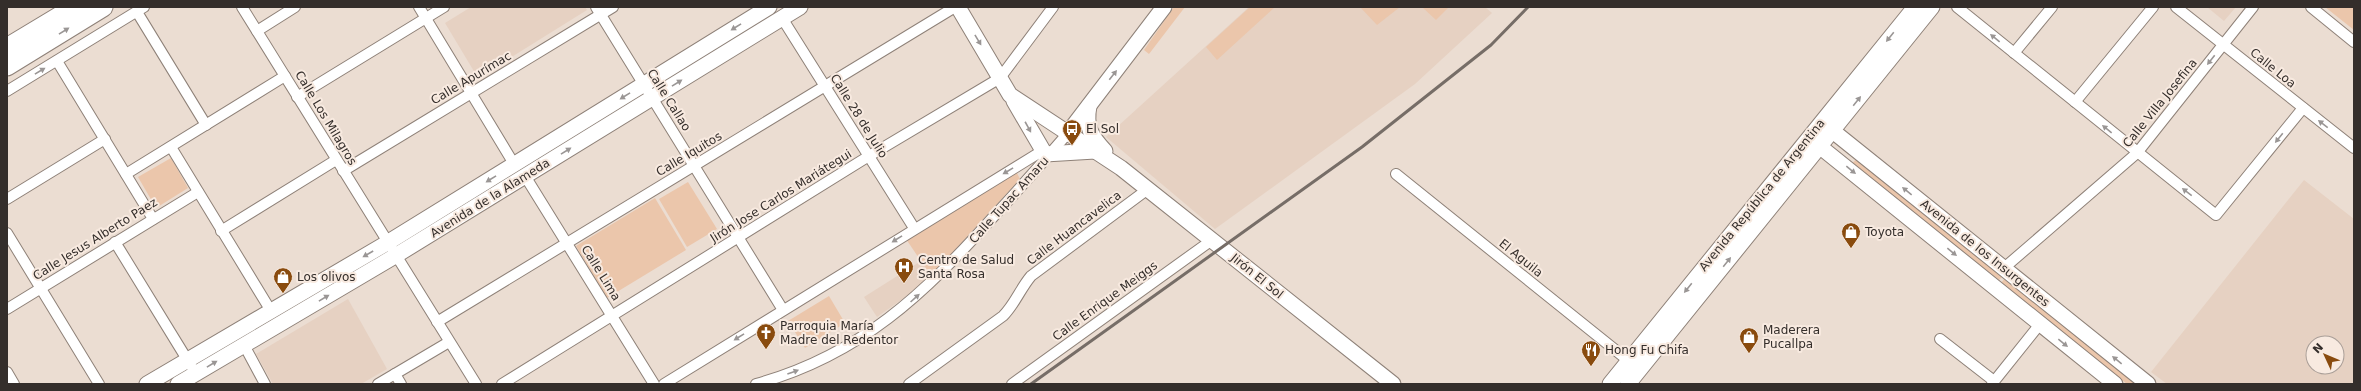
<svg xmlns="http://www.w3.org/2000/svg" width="2361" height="391" font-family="'DejaVu Sans',sans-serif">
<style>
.built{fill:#e6d1c2;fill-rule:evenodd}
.green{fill:#ebc6ab}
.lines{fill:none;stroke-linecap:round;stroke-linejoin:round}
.street-casing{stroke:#8e8178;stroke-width:12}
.secondary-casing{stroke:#8e8178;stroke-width:17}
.highway-casing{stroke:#8e8178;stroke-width:21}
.street{stroke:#fff;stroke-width:10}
.secondary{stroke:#fff;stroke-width:15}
.highway{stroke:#fff;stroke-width:19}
.rail{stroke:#766d67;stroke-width:3}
.oneway{fill:#9a9695}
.labels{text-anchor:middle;stroke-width:4;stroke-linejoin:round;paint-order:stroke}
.street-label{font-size:12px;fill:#342e2b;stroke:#f8eae0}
.poi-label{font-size:12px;fill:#342e2b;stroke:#f8eae0;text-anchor:start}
</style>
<rect width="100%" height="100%" fill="#ebddd2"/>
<g class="built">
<path d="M471,7H585L587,10L478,78L445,23Z"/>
<path d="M1249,7H1485L1492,13L1415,84L1215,229L1106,137Z"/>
<path d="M2207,7H2236L2224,21Z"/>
<path d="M2304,180L2354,219V384H2167L2151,372ZM2313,343H2337V367H2313Z"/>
<path d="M921,261L931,276L914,291L877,317L864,297Z"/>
<path d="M348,299L387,369L361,384H273L256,354Z"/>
</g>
<g class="green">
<path d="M1174,7H1185L1149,54L1144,50Z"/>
<path d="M1250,7H1275L1217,60L1206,47Z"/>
<path d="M1360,7H1400L1377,25Z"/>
<path d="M1422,7H1449L1436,20Z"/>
<path d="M2325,7H2354V30Z"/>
<path d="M171,158L188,188L156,208L138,177Z"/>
<path d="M1857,159L2003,276L1999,280L1851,164Z"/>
<path d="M1016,171L1020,179L931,276L906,239Z"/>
<path d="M688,182L717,229L687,247L659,199Z"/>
<path d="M655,198L686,250L607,298L576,246Z"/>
<path d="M2006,277L2139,384H2127L2001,283Z"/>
<path d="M829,296L845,323L805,348L788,321Z"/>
</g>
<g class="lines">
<defs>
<g id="street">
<path d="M242,7L476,384"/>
<path d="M419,7L514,164"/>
<path d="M596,7L783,310"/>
<path d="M1957,7L2216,215L2303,108"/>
<path d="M2176,7L2354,148"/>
<path d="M2311,7L2354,42"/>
<path d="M137,12L206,125"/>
<path d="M782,18L914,228"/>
<path d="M257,31L295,7"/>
<path d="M2014,53L2052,7"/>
<path d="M57,61L153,219"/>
<path d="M7,91L144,7"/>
<path d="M297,97L444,7"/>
<path d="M2075,102L2153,7"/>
<path d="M171,147L271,311"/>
<path d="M343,171L613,7"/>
<path d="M126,174L285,76"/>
<path d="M1396,174L1629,361"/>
<path d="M525,176L654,384"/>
<path d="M7,199L105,139"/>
<path d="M221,231L336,160"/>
<path d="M7,233L99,384"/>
<path d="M115,242L196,374"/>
<path d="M2004,268L2137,153L2253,7"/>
<path d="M7,309L198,192"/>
<path d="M437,322L955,7"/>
<path d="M1940,339L1994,381"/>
<path d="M244,345L265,384"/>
<path d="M7,372L14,384"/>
<path d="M395,374L401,384"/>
<path d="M378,384L449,342"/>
<path d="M502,384L869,156L1000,78L1053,7"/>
<path d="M664,384L1042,151"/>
<path d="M756,384C861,355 924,294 995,215C1020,188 1044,161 1068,133"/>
<path d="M909,384L1003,316C1015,304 1020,289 1031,276L1148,189"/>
<path d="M1012,384L1212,240"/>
<path d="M1992,384L2040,324"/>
</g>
<g id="secondary">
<path d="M958,7L1010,95L1121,168L1393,384"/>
<path d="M1014,101L1045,154L1095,151"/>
<path d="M1089,106C1085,127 1091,136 1105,151"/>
<path d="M1824,124L2148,384"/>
<path d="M1068,133L1164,7"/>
<path d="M1813,141L2115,384"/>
<path d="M147,384L387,243L769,7"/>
<path d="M178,384L395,256L800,7"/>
<path d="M1610,384L1915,7"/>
<path d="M1628,384L1932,7"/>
</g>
<g id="highway">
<path d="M7,48L75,7"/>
<path d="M7,66L103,7"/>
</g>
</defs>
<use href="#street" class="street-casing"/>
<use href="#secondary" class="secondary-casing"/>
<use href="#highway" class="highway-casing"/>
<use href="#street" class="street"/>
<use href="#secondary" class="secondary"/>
<use href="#highway" class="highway"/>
<path class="rail" d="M1031,384L1362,147L1491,45L1528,7"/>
</g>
<defs><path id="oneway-solid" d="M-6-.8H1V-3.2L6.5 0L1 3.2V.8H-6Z"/></defs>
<g class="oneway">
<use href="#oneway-solid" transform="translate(736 27) rotate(148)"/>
<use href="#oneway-solid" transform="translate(64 31) rotate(-32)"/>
<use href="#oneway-solid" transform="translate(1890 37) rotate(129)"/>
<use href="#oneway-solid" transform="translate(1995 38) rotate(-141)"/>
<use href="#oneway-solid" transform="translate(978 40) rotate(59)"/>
<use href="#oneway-solid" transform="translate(2211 60) rotate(128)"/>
<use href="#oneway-solid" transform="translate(40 71) rotate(-31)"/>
<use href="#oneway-solid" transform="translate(1113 75) rotate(-52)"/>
<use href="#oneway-solid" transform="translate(677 83) rotate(-32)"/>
<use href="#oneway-solid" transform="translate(625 96) rotate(148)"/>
<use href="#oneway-solid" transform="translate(1857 101) rotate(-51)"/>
<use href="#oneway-solid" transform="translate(2323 124) rotate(-142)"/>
<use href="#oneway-solid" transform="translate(1028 127) rotate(61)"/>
<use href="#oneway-solid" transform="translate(2107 129) rotate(-141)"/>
<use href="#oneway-solid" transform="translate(2279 138) rotate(129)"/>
<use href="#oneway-solid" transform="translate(566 151) rotate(-32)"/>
<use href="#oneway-solid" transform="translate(1851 170) rotate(39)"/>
<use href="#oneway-solid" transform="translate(1008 171) rotate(149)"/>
<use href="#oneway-solid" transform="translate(491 179) rotate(148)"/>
<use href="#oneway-solid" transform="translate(1907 191) rotate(-141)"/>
<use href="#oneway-solid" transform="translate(2187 192) rotate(-142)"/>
<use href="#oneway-solid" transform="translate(897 239) rotate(148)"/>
<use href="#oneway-solid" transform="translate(1952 252) rotate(39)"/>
<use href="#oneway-solid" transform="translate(368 254) rotate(150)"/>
<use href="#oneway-solid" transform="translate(1727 262) rotate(-51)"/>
<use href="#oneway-solid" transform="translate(1688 288) rotate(129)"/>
<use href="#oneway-solid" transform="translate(324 298) rotate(-31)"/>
<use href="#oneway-solid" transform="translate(915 298) rotate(-42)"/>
<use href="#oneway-solid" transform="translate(739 337) rotate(148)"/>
<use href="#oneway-solid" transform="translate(2063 343) rotate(39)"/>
<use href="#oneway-solid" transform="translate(2117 360) rotate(-141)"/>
<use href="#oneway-solid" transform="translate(212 364) rotate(-31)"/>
<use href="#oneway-solid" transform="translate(793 372) rotate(-20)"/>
</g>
<defs>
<symbol id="bus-pin" viewBox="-11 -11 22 30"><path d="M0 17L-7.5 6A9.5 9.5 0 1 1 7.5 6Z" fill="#894b0e" stroke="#f8eae0"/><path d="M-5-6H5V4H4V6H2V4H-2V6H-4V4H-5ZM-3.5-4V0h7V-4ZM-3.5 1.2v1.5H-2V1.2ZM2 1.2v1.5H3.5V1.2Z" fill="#fff"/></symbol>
<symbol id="shop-pin" viewBox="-11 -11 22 30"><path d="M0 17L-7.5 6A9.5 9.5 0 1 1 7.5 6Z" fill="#894b0e" stroke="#f8eae0"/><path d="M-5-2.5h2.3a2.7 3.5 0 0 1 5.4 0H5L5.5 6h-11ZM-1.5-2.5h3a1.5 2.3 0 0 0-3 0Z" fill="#fff"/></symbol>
<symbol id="hospital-pin" viewBox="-11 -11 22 30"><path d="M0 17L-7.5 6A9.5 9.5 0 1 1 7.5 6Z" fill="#894b0e" stroke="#f8eae0"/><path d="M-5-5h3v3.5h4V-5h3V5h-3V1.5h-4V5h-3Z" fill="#fff"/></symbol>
<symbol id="church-pin" viewBox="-11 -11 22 30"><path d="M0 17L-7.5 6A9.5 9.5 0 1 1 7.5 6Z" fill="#894b0e" stroke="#f8eae0"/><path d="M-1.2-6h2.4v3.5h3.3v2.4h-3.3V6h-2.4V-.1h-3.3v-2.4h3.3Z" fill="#fff"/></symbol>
<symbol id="restaurant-pin" viewBox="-11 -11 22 30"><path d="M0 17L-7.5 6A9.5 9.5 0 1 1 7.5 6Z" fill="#894b0e" stroke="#f8eae0"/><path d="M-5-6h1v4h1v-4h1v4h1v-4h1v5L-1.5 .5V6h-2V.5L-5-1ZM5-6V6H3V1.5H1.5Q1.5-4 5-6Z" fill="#fff"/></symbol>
</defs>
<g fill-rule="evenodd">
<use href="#bus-pin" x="1061" y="118" width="22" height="30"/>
<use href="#shop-pin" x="1840" y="221" width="22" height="30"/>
<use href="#hospital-pin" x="893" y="256" width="22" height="30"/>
<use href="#shop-pin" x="272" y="266" width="22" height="30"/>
<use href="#church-pin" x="755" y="322" width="22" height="30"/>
<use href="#shop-pin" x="1738" y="326" width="22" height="30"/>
<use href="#restaurant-pin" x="1580" y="339" width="22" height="30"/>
</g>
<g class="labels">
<g class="street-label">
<text transform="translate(2273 68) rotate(39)" y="4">Calle Loa</text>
<text transform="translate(471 78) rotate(-31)" y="4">Calle Apurímac</text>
<text transform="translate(669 100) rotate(58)" y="4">Calle Callao</text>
<text transform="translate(2160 103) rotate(-51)" y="4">Calle Villa Josefina</text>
<text transform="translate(859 116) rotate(58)" y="4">Calle 28 de Julio</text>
<text transform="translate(326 118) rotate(59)" y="4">Calle Los Milagros</text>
<text transform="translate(689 154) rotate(-31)" y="4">Calle Iquitos</text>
<text transform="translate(1762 195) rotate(-51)" y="4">Avenida República de Argentina</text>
<text transform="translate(781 196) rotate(-32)" y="4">Jirón Jose Carlos Mariátegui</text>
<text transform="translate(490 198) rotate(-32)" y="4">Avenida de la Alameda</text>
<text transform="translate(1009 200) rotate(-48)" y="4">Calle Tupac Amaru</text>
<text transform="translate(1074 228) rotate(-37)" y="4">Calle Huancavelica</text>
<text transform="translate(95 239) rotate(-32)" y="4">Calle Jesus Alberto Paez</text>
<text transform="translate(1985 253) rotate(39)" y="4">Avenida de los Insurgentes</text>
<text transform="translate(1521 258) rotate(39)" y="4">El Aguila</text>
<text transform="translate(601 273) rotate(58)" y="4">Calle Lima</text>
<text transform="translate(1257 276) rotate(39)" y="4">Jirón El Sol</text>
<text transform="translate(1105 301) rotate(-36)" y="4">Calle Enrique Meiggs</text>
</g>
<g class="poi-label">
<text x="1086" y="133">El Sol</text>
<text x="1865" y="236">Toyota</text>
<text x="918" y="264">Centro de Salud<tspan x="918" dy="14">Santa Rosa</tspan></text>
<text x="297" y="281">Los olivos</text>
<text x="780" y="330">Parroquia María<tspan x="780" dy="14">Madre del Redentor</tspan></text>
<text x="1763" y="334">Maderera<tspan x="1763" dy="14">Pucallpa</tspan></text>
<text x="1605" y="354">Hong Fu Chifa</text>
</g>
</g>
<rect width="2361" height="391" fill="none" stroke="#342e2b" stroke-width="16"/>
<g transform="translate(2325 355) rotate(314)"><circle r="19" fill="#f8eae0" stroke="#aa9f98"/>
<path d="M0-3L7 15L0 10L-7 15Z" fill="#894b0e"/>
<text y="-6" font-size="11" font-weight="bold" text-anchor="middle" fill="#342e2b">N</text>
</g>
</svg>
